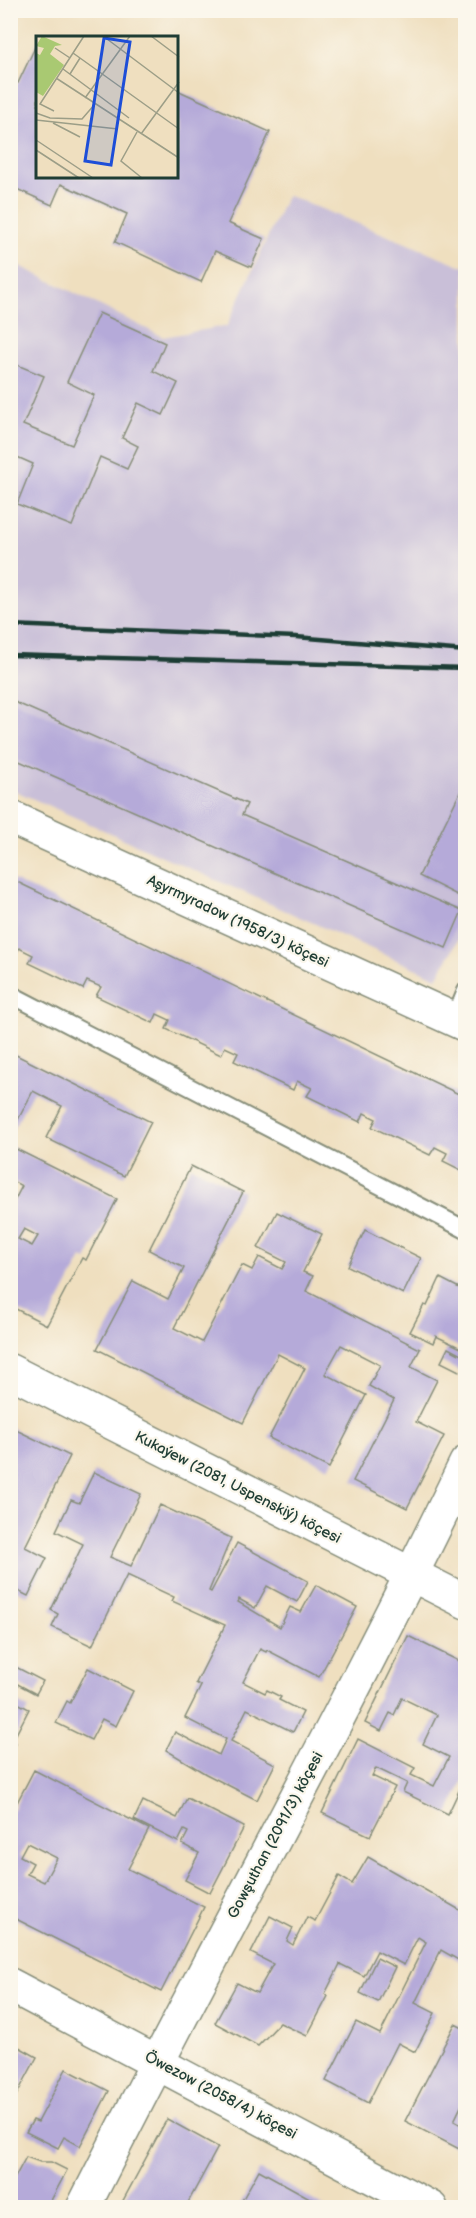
<svg xmlns="http://www.w3.org/2000/svg" width="476" height="2218" font-family="'Balsamiq Sans',sans-serif">
<style>
.industrial{fill:#c9bfd8}
.building{fill:#b5aad9;fill-rule:evenodd}
.lines{fill:none;stroke-linecap:round;stroke-linejoin:round}
.lane-casing{stroke:#878e7a;stroke-width:20}
.street-casing{stroke:#878e7a;stroke-width:36}
.lane{stroke:#fff;stroke-width:16}
.street{stroke:#fff;stroke-width:33}
.rail{stroke:#1f3d34;stroke-width:4.5}
.labels{text-anchor:middle;stroke-width:4.5;stroke-linejoin:round;paint-order:stroke}
.street-label{font-size:15px;fill:#1f3d34;stroke:#fbf7ec}
.inset-road{fill:none;stroke:#9c9e87;stroke-width:1.5}
.view{fill:#1d4ed8;fill-opacity:0.15;stroke:#1d4ed8;stroke-width:3}
.inset-edge{fill:none;stroke:#1f3d34;stroke-width:3}
</style>
<rect width="100%" height="100%" fill="#fbf7ec"/>
<filter id="ink" filterUnits="userSpaceOnUse"><feTurbulence type="fractalNoise" baseFrequency=".0167" numOctaves="2"/><feDisplacementMap in="SourceGraphic" scale="12" xChannelSelector="R" yChannelSelector="G"/><feConvolveMatrix kernelMatrix="1 2 1 2 8 2 1 2 1" color-interpolation-filters="sRGB"/></filter>
<filter id="wash" filterUnits="userSpaceOnUse"><feTurbulence type="fractalNoise" baseFrequency=".008" numOctaves="4" result="noise"/><feDisplacementMap in="SourceGraphic" scale="24" xChannelSelector="R" yChannelSelector="G"/><feGaussianBlur stdDeviation="1.35" result="paint"/><feColorMatrix in="noise" values="0 0 0 0 0 0 0 0 0 0 0 0 0 0 0 0 0 1.4 0 .05"/><feComposite in="paint" operator="in"/></filter>
<g filter="url(#wash)">
<rect width="100%" height="100%" fill="#efdfbf"/>
<path class="industrial" d="M287,195L465,267L466,925L437,978L11,789L10,261L163,337L227,326Z"/>
<g id="blocks">
<g class="building">
<path d="M38,41V177H177V90L270,132L228,223L264,239L251,267L215,251L201,282L115,242L127,214L61,184L52,205L10,186V79L18,83Z"/>
<path d="M99,313L165,343L153,371L178,383L163,415L138,403L122,438L138,446L127,469L100,457L72,526L17,504L33,464L15,456L10,467V362L44,376L23,425L72,445L94,395L67,382Z"/>
<path d="M10,700L247,804L242,815L462,911L446,948L10,757Z"/>
<path d="M465,782V899L419,876Z"/>
<path d="M13,880L465,1097V1172L443,1161L447,1153L435,1147L430,1155L372,1127L376,1119L364,1113L360,1122L307,1096L312,1088L297,1081L293,1090L234,1061L238,1053L225,1047L221,1055L166,1029L170,1020L157,1014L153,1023L96,996L101,987L87,981L83,989L29,963L33,955L19,948L15,957L10,955V886Z"/>
<path d="M10,1052L151,1122L124,1176L46,1138L62,1106L33,1091L10,1135Z"/>
<path d="M10,1146L117,1199L86,1260L82,1258L47,1325L10,1306V1209L22,1186L10,1180ZM24,1229L38,1236L32,1246L18,1239Z"/>
<path d="M191,1166L243,1192L174,1328L202,1342L242,1265L252,1270L259,1257L282,1269L286,1262L258,1248L277,1212L322,1234L303,1272L313,1276L306,1291L420,1349L411,1367L437,1380L416,1422L444,1436L407,1508L353,1481L394,1400L369,1386L380,1365L341,1345L325,1374L366,1395L329,1468L269,1438L305,1368L278,1354L243,1423L97,1349L133,1281L168,1299L184,1268L149,1250Z"/>
<path d="M365,1230L421,1258L403,1294L348,1266Z"/>
<path d="M440,1278L465,1291V1350L436,1336L433,1343L410,1332L424,1305L427,1306Z"/>
<path d="M448,1348L465,1357V1374L441,1362Z"/>
<path d="M10,1427L70,1456L25,1547L47,1558L28,1596L10,1587Z"/>
<path d="M94,1472L141,1494L110,1557L131,1566L160,1505L231,1538L209,1591L211,1592L237,1543L308,1581L297,1602L267,1586L255,1608L239,1599L238,1602L280,1627L290,1607L301,1612L316,1585L357,1607L319,1677L267,1650L266,1652L260,1649L243,1682L265,1693L267,1690L281,1697L279,1700L303,1712L293,1732L247,1709L231,1741L275,1764L257,1800L206,1774L166,1750L175,1732L219,1755L226,1739L185,1718L201,1686L196,1683L225,1625L172,1601L174,1597L127,1575L92,1646L52,1627L58,1614L51,1610L83,1544L56,1531L71,1500L79,1503Z"/>
<path d="M408,1636L465,1664V1778L448,1814L403,1792L407,1783L376,1768L372,1776L395,1787L370,1836L322,1813L358,1739L415,1768L411,1775L434,1786L449,1757L423,1744L437,1715L402,1698L394,1715L390,1713L381,1731L365,1723Z"/>
<path d="M10,1664L43,1681L36,1694L10,1680Z"/>
<path d="M88,1668L133,1691L116,1726L102,1719L91,1740L56,1723L67,1701L70,1703Z"/>
<path d="M10,1699L29,1709L12,1742L16,1743L10,1754Z"/>
<path d="M34,1770L149,1829L128,1869L204,1907L161,1992L10,1916V1816ZM27,1843L57,1858L44,1882L27,1874L33,1863L20,1856Z"/>
<path d="M187,1798L244,1827L210,1893L185,1880L199,1853L182,1844L188,1832L184,1830L178,1842L134,1820L143,1801L177,1818Z"/>
<path d="M368,1857L465,1913V1951L460,1961L441,1950L415,2003L435,2013L415,2052L398,2043L368,2103L326,2081L356,2022L380,2034L426,1942L418,1937L404,1965L377,1951L364,1976L340,1964L325,1994L328,1996L307,2036L280,2023L258,2046L215,2023L237,1983L257,1993L273,1964L251,1953L270,1916L293,1928L287,1941L293,1945L307,1917L315,1921L339,1876L352,1884Z"/>
<path d="M377,1958L395,1967L378,2002L360,1993Z"/>
<path d="M455,2024L465,2029V2098L454,2121L465,2127V2152L405,2121Z"/>
<path d="M10,2042L37,2057L10,2107Z"/>
<path d="M66,2069L109,2091L80,2146L64,2137L58,2148L26,2132L33,2120L38,2122Z"/>
<path d="M167,2119L218,2147L185,2208H119Z"/>
<path d="M26,2157L40,2162H51L67,2170L47,2208H10V2187Z"/>
<path d="M259,2170L315,2201L326,2208H243L239,2206Z"/>
</g>
</g>
</g>
<g filter="url(#ink)">
<use href="#blocks" fill-opacity="0" stroke="#878e7a" stroke-width="1.5"/>
<g class="lines">
<defs>
<g id="lane">
<path d="M10,994L466,1230"/>
<path d="M454,1020L466,991"/>
</g>
<g id="street">
<path d="M10,817L466,1025"/>
<path d="M10,1371L466,1602"/>
<path d="M10,1985L431,2208"/>
<path d="M83,2208C208,1958 345,1715 466,1463"/>
</g>
</defs>
<use href="#lane" class="lane-casing"/>
<use href="#street" class="street-casing"/>
<use href="#lane" class="lane"/>
<use href="#street" class="street"/>
<g class="rail">
<path d="M10,625L296,637L466,651"/>
<path d="M10,655L466,668"/>
</g>
</g>
</g>
<g class="labels">
<g class="street-label">
<text transform="translate(238 921) rotate(25)" y="5">Aşyrmyradow (1958/3) köçesi</text>
<text transform="translate(238 1487) rotate(27)" y="5">Kukaýew (2081, Uspenskiý) köçesi</text>
<text transform="translate(275 1835) rotate(-62)" y="5">Gowşuthan (2091/3) köçesi</text>
<text transform="translate(221 2095) rotate(28)" y="5">Öwezow (2058/4) köçesi</text>
</g>
</g>
<g transform="translate(36 36)">
<rect width="142" height="142" fill="#efdfbf"/>
<path d="M6,0L26,9L19,10L14,18L28,29L7,60L0,56V17L4,19L8,12L0,10Z" fill="#a9c972"/>
<path class="inset-road" d="M67,0L143,57M115,0L143,21M19,12L34,22M37,17L143,93M27,33L93,82M34,38L44,22M20,42L143,122M49,62L94,0M18,75L4,68L48,0M0,77L14,82L46,83L59,68M0,84L82,93M17,87L44,101M101,96L85,125L106,142M105,98L143,46M0,104L57,142M0,114L43,142"/>
<path class="view" d="M68,2L94,6L75,129L49,125Z"/>
<rect width="142" height="142" class="inset-edge"/>
</g>
<rect width="476" height="2218" fill="none" stroke="#fbf7ec" stroke-width="36"/>
</svg>
